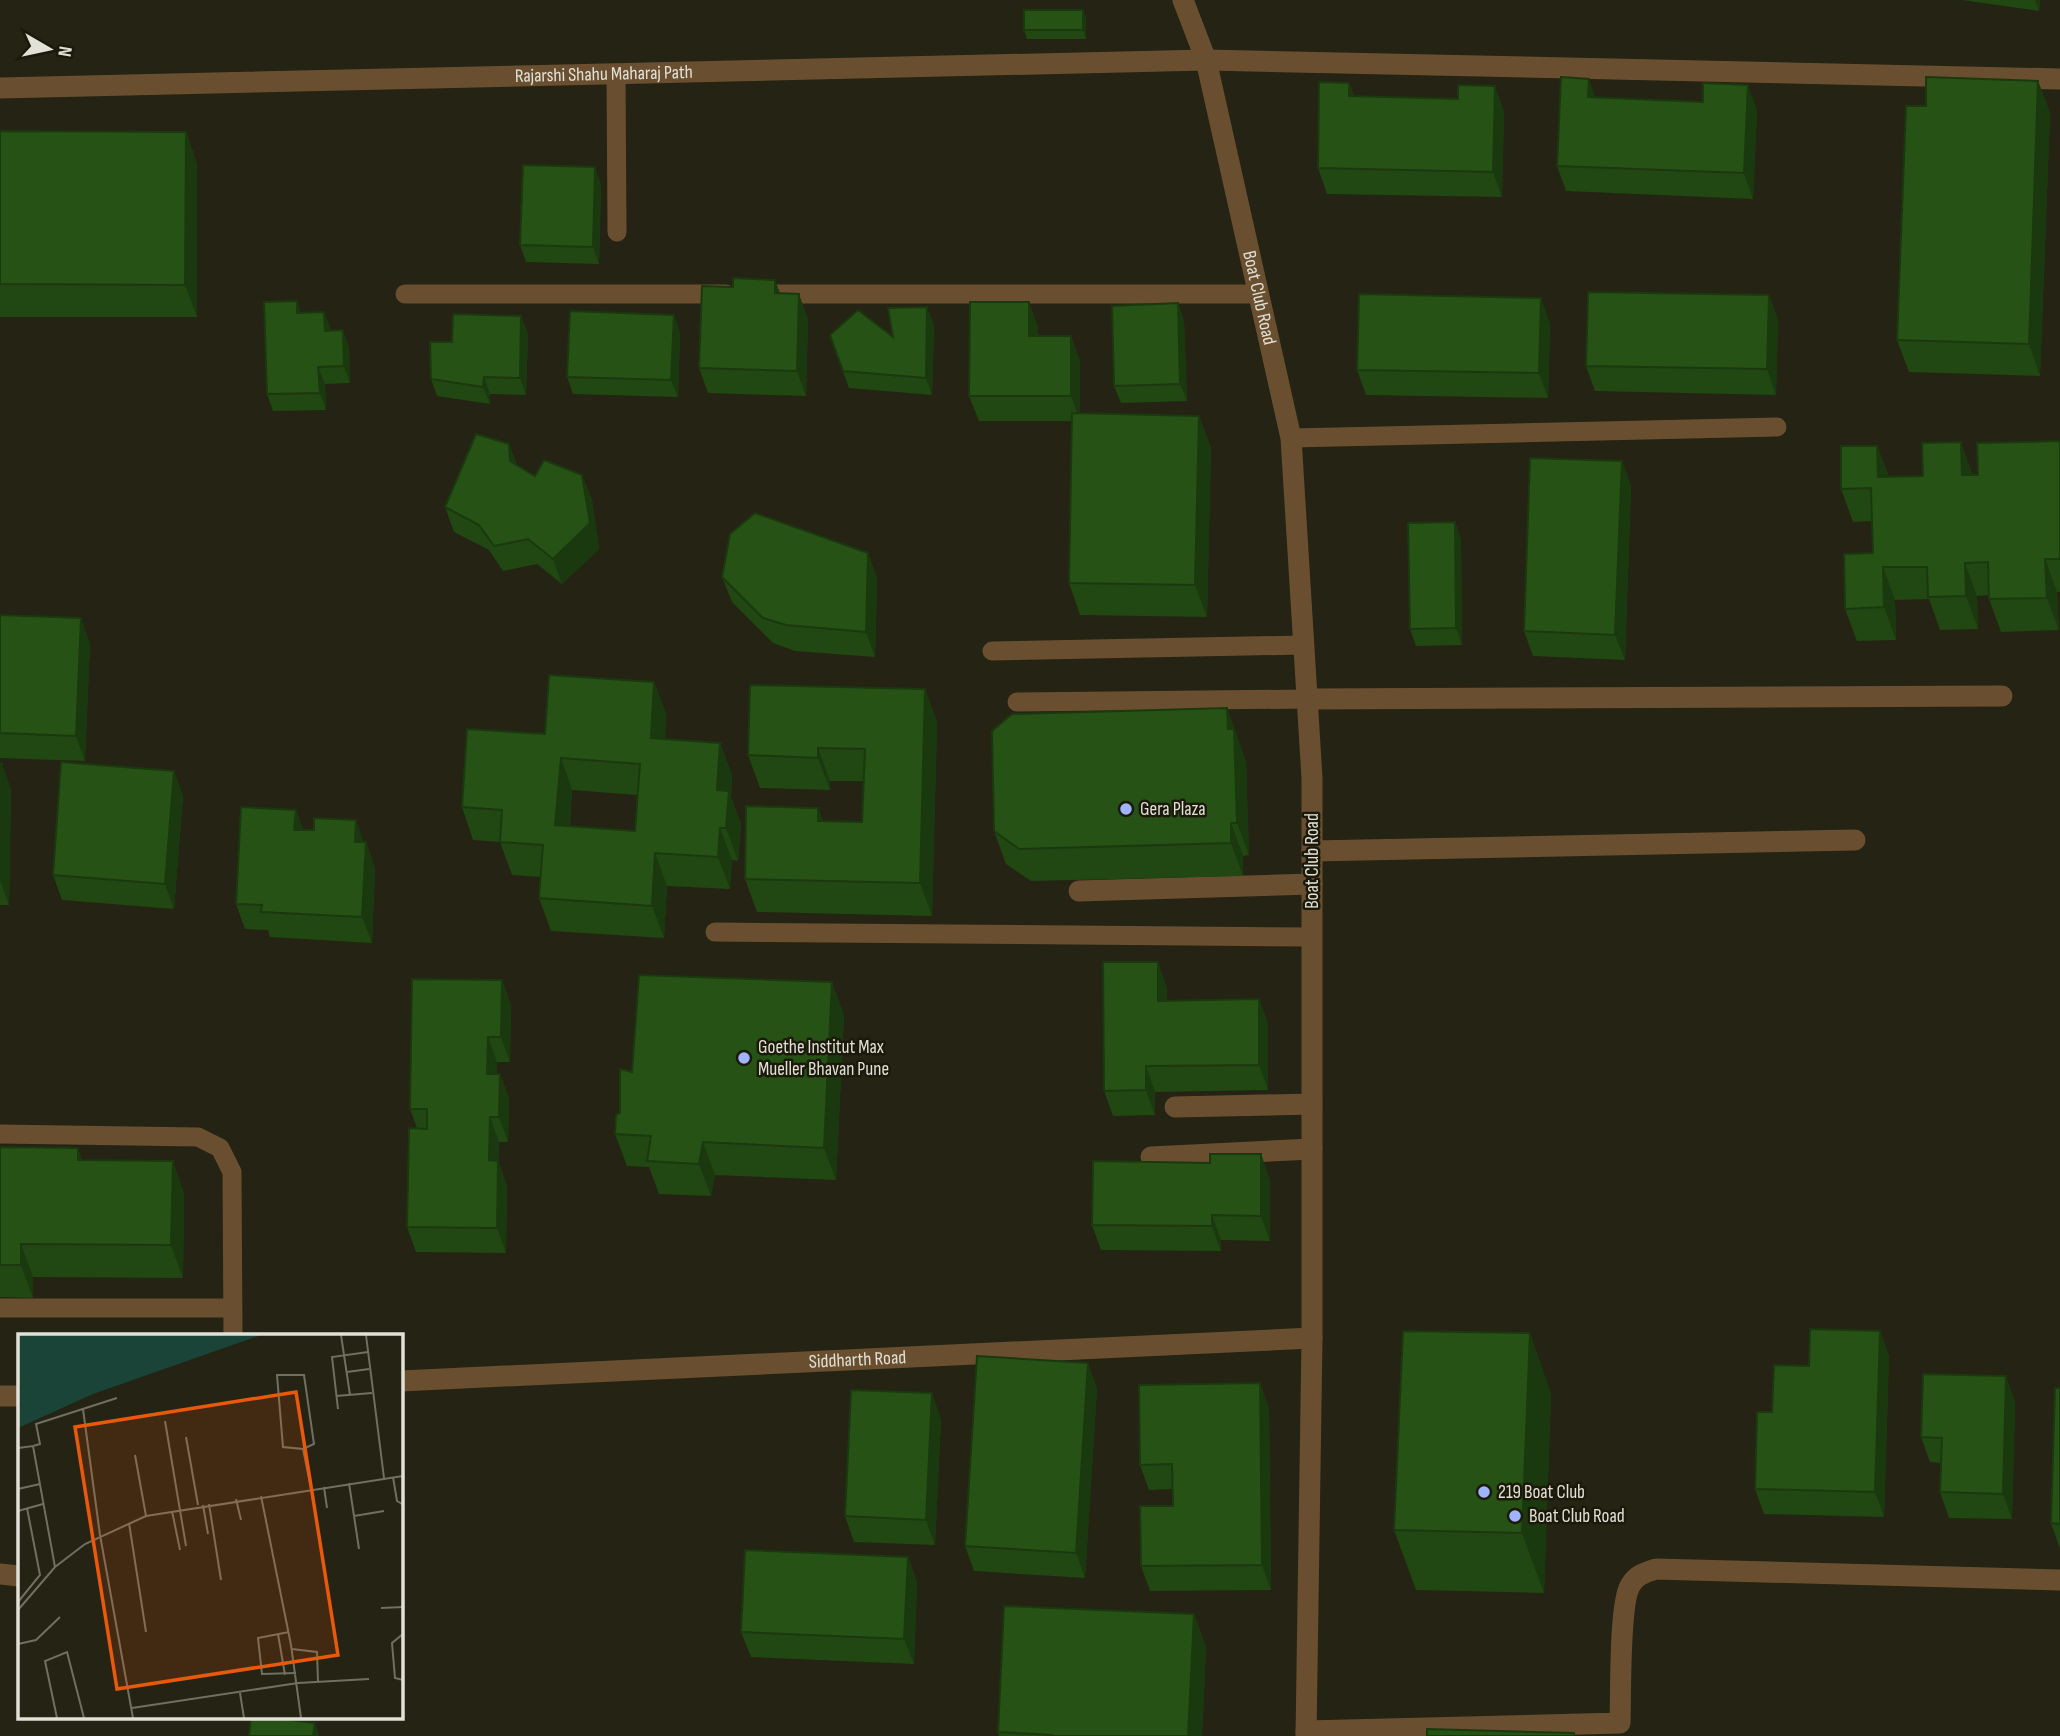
<svg xmlns="http://www.w3.org/2000/svg" width="2060" height="1736" font-family="'Sofia Sans Condensed',sans-serif">
<style>
.lines{fill:none;stroke-linecap:round;stroke-linejoin:round}
.lane{stroke:#694f30;stroke-width:19}
.street{stroke:#694f30;stroke-width:21}
.wall{fill:#214712;fill-rule:evenodd}
.shaded-wall{fill:#1b390f}
.building{fill:#265215;stroke:#1b390f;stroke-width:2;fill-rule:evenodd}
.poi-dot{fill:#a0b3fd;stroke:#1b1a0a;stroke-width:2.5}
.labels{text-anchor:middle;dominant-baseline:central;stroke-width:5;stroke-linejoin:round;paint-order:stroke}
.street-label{font-size:19px;fill:#e2e1d7;stroke:#1b1a0a}
.poi-label{font-size:19px;fill:#e2e1d7;stroke:#1b1a0a;text-anchor:start}
.inset-road{fill:none;stroke:#716f61;stroke-width:2}
.view{fill:#e8590c;fill-opacity:0.15;stroke:#e8590c;stroke-width:3.5}
.inset-edge{fill:none;stroke:#e2e1d7;stroke-width:3.5}
</style>
<rect width="100%" height="100%" fill="#252313"/>
<g class="lines">
<path class="lane" d="M616,73L617,232
M405,294H726
M766,294H1259
M1291,438L1777,427
M992,651L1303,645
M1017,702L1307,699
M715,932L1311,937
M0,1134L198,1137L220,1148L232,1172L233,1335
M0,1308H233"/>
<g class="street">
<path id="s1" d="M1183,0L1206,60L1291,438L1312,778V1338L1306,1736"/>
<path id="s2" d="M0,88L1206,60L2060,79"/>
<path d="M1307,699L2002,696"/>
<path d="M1312,851L1855,840"/>
<path d="M1079,891L1312,884"/>
<path d="M1175,1107L1312,1104"/>
<path d="M1151,1157L1312,1149"/>
<path id="s3" d="M401,1381L1312,1338"/>
<path d="M0,1396H19"/>
<path d="M0,1574L19,1576"/>
<path d="M1306,1731L1620,1723C1621,1697 1619,1605 1630,1586C1636,1575 1644,1573 1656,1569L2060,1580"/>
</g>
</g>
<path class="wall" d="M1962,0H2040L2039,11Z
M1086,18V39H1027L1024,30Z
M2038,81L2050,113L2040,376L1909,372L1897,340L1926,106Z
M1349,83L1354,96L1458,99L1504,111L1502,197L1327,194L1318,168Z
M1596,97L1757,110L1753,199L1566,191L1557,166Z
M0,131L186,132L197,164V317H0Z
M601,184L599,264L526,262L520,245Z
M775,280L780,293L808,319L806,396L708,393L699,368L733,287Z
M1769,295L1778,320L1776,395L1595,391L1586,366Z
M1178,303L1184,321L1187,401L1121,403L1114,386Z
M324,312L331,331L349,347L350,383L325,384L326,410L273,411L267,394L301,313Z
M1550,323L1548,398L1366,395L1357,370Z
M934,324L932,395L849,388L830,335L893,337Z
M1038,327V336H1071L1080,361V413L1199,416L1211,448L1207,617L1080,615L1069,583L1072,421H979L969,396Z
M680,332L678,397L573,394L567,377Z
M528,333L526,395L490,394V404L437,396L431,379L452,342Z
M2060,441V592H2057L2059,630L2001,632L1989,599V595L1977,596L1978,629L1940,630L1929,599L1895,600L1896,640L1857,641L1845,609L1873,553L1872,521L1853,522L1841,489L1877,446L1889,477L1978,475Z
M509,444L517,465L535,476L582,475L592,500L599,549L562,584L537,564L503,571L489,550L454,532L445,507Z
M1622,461L1631,486L1625,660L1533,656L1524,631Z
M1455,522L1461,540L1462,645L1416,646L1410,629Z
M868,553L877,578L875,657L795,651L773,643L732,602L722,577Z
M0,615L90,643L85,761L0,758Z
M654,682L666,714L665,739L720,743L732,775L731,797L741,824L738,861L732,860L730,889L667,886L664,938L551,931L539,898L540,877L512,875L500,842L473,840L462,807L545,734ZM572,790L637,795L635,831L570,826Z
M925,689L937,722L932,916L757,912L745,879L818,808L823,821L862,822L864,781H830V790L760,788L748,755Z
M1227,708L1246,762L1249,855L1243,856V876L1031,881L1006,864L994,831Z
M0,764L11,789L9,905H0Z
M174,771L183,796L174,909L62,900L53,875Z
M296,810L303,830L366,842L375,868L372,943L270,937L268,930L245,929L236,904Z
M502,980L511,1005L510,1062H497V1074H500L509,1099L508,1142H499V1163L507,1186L506,1253L416,1252L407,1227L417,1128L410,1109Z
M1167,987V1001L1259,999L1268,1024V1090L1155,1092V1115L1113,1116L1104,1091Z
M844,1015L836,1180L715,1175L711,1196L659,1194L649,1167L627,1166L615,1134L632,1072Z
M0,1147L82,1160L184,1193L183,1278L33,1277V1298L0,1297Z
M1270,1179V1241L1221,1240V1251L1101,1250L1092,1225Z
M1880,1331L1889,1356L1884,1517L1764,1514L1755,1489L1772,1412L1809,1366Z
M1260,1383L1269,1409L1271,1590L1150,1591L1141,1566L1173,1506L1172,1489L1149,1490L1140,1465Z
M1097,1388L1085,1578L974,1571L965,1546Z
M2060,1388V1549L2051,1523Z
M1551,1393L1544,1593L1416,1590L1394,1530Z
M2015,1401L2012,1519L1949,1518L1940,1492L1941,1463L1930,1462L1921,1437Z
M941,1419L935,1545L854,1542L845,1516Z
M908,1557L917,1582L914,1664L751,1657L741,1632Z
M1194,1614L1206,1647L1202,1736H999L998,1732Z"/>
<path class="shaded-wall" d="M2035,0H2040L2039,11Z
M1083,10L1086,18V39L1083,30Z
M1589,79L1598,104L1588,97Z
M2038,81L2050,113L2040,376L2029,344Z
M1349,83L1358,109L1349,96Z
M1748,85L1757,110L1753,199L1744,173Z
M1495,86L1504,111L1502,197L1493,172Z
M186,132L197,164V317L185,285Z
M595,167L601,184L599,264L593,247Z
M775,280L784,305L775,293Z
M799,294L808,319L806,396L797,371Z
M1769,295L1778,320L1776,395L1767,369Z
M1541,298L1550,323L1548,398L1539,373Z
M297,301L303,318L297,313Z
M1029,302L1038,327V361L1029,336Z
M1178,303L1184,321L1187,401L1180,384Z
M927,307L934,324L932,395L926,378Z
M324,312L331,329V348L325,331Z
M674,315L680,332L678,397L671,380Z
M521,316L528,333L526,395L520,378Z
M343,330L349,347L350,383L344,366Z
M1071,336L1080,361V421L1071,396Z
M318,367L325,384L326,410L320,393Z
M484,377L490,394V404L483,387Z
M1199,416L1211,448L1207,617L1195,585Z
M1961,442L1973,475H1962Z
M509,444L518,469L510,461Z
M1877,446L1889,478L1878,477Z
M1622,461L1631,486L1625,660L1615,635Z
M582,475L592,500L599,549L562,584L553,559Z
M1455,522L1461,540L1462,645L1456,628Z
M868,553L877,578L875,657L866,632Z
M2045,559L2057,592L2059,630L2047,598Z
M1965,563L1977,596L1978,629L1966,596Z
M1883,567L1895,600L1896,640L1884,607Z
M81,618L90,643L85,761L76,736Z
M654,682L666,714L663,771L651,738Z
M925,689L937,722L932,916L920,883Z
M1227,708L1246,762L1249,855L1237,823L1228,729Z
M720,743L732,775L731,797L741,824L738,861L726,828L717,790Z
M818,748L830,781V790L818,758Z
M561,758L572,790L567,858L555,825Z
M2,764L11,789L9,905L0,880Z
M174,771L183,796L174,909L165,884Z
M818,808L830,841L818,821Z
M296,810L305,835L294,830Z
M356,820L365,846L355,842Z
M1231,823L1243,856V876L1231,843Z
M720,828L732,860L730,889L718,857Z
M366,842L375,868L372,943L362,917Z
M655,853L667,886L664,938L652,906Z
M1158,962L1167,987V1026L1158,1001Z
M502,980L511,1005L510,1062L501,1037Z
M832,982L844,1015L836,1180L824,1148Z
M1259,999L1268,1024V1090L1259,1065Z
M488,1037L497,1062L496,1099L487,1074Z
M1146,1066L1155,1092V1115L1146,1090Z
M500,1074L509,1099L508,1142L499,1117Z
M490,1117L499,1142V1163L507,1186L506,1253L497,1228L489,1160Z
M703,1142L715,1175L711,1196L699,1164Z
M78,1148L90,1181L78,1160Z
M1261,1154L1270,1179V1241L1261,1216Z
M173,1161L184,1193L183,1278L171,1245Z
M1212,1215L1221,1240V1251L1212,1226Z
M21,1244L33,1277V1298L21,1265Z
M1880,1331L1889,1356L1884,1517L1875,1492Z
M1530,1333L1551,1393L1544,1593L1522,1533Z
M1088,1363L1097,1388L1085,1578L1076,1553Z
M2006,1376L2015,1401L2012,1519L2003,1494Z
M1260,1383L1269,1409L1271,1590L1262,1565Z
M932,1393L941,1419L935,1545L926,1520Z
M908,1557L917,1582L914,1664L904,1639Z
M1194,1614L1206,1647L1202,1736H1188Z
M315,1723L319,1736H313Z"/>
<path class="building" d="M1024,10H1083V30H1024Z
M1561,77L1589,79L1588,97L1703,102V83L1748,85L1744,173L1557,166Z
M1926,77L2038,81L2029,344L1897,340L1906,106H1926Z
M1319,82L1349,83V96L1458,99V85L1495,86L1493,172L1318,168Z
M0,131L186,132L185,285L0,284Z
M523,165L595,167L593,247L520,245Z
M733,278L775,280V293L799,294L797,371L699,368L702,286L733,287Z
M1588,292L1769,295L1767,369L1586,366Z
M1359,294L1541,298L1539,373L1357,370Z
M297,301V313L324,312L325,331L343,330L344,366L318,367L320,393L267,394L264,302Z
M970,302H1029V336H1071V396H969Z
M1178,303L1180,384L1114,386L1112,306Z
M927,307L926,378L843,371L830,335L858,310L893,337L888,308Z
M570,311L674,315L671,380L567,377Z
M453,314L521,316L520,378L484,377L483,387L431,379L430,342H452Z
M1072,413L1199,416L1195,585L1069,583Z
M476,434L509,444L510,461L535,476L544,460L582,475L590,523L553,559L528,539L494,546L479,525L445,507Z
M2060,441V559H2045L2047,598L1989,599L1988,562L1965,563L1966,596L1928,597L1927,567H1883L1884,607L1845,609L1844,554L1873,553L1871,488L1841,489V446H1877L1878,477L1923,476L1922,443L1961,442L1962,475H1978L1977,443Z
M1530,458L1622,461L1615,635L1524,631Z
M755,513L868,553L866,632L786,625L763,618L722,577L730,534Z
M1455,522L1456,628L1410,629L1408,523Z
M0,615L81,618L76,736L0,733Z
M549,675L654,682L651,738L720,743L717,790L729,791L726,828H720L718,857L655,853L652,906L539,898L543,845L500,842L502,810L462,807L467,729L545,734ZM561,758L640,764L635,831L555,825Z
M750,685L925,689L920,883L745,879L746,806L818,808V821L862,822L865,749L818,748V758L748,755Z
M1227,708L1228,729H1234L1237,823H1231V843L1019,849L994,831L992,731L1012,714Z
M61,762L174,771L165,884L53,875Z
M0,764H2L0,876Z
M241,807L296,810L294,830H314V818L356,820L355,842H366L362,917L261,912L262,905L236,904Z
M1103,962H1158V1001L1259,999V1065L1146,1066V1090L1104,1091Z
M639,975L832,982L824,1148L703,1142L699,1164L647,1161L651,1136L615,1134L616,1115L620,1113V1069L632,1072Z
M412,979L502,980L501,1037H488L487,1074H500L499,1117H490L489,1160L498,1161L497,1228L407,1227L409,1128L427,1129V1109H410Z
M0,1147L78,1148V1160L173,1161L171,1245L21,1244V1265H0Z
M1210,1154H1261V1216L1212,1215V1226L1092,1225L1093,1161L1210,1163Z
M1810,1329L1880,1331L1875,1492L1755,1489L1757,1412H1772L1774,1365L1809,1366Z
M1403,1331L1530,1333L1522,1533L1394,1530Z
M977,1356L1088,1363L1076,1553L965,1546Z
M1923,1374L2006,1376L2003,1494L1940,1492L1942,1438L1921,1437Z
M1260,1383L1262,1565L1141,1566L1140,1506H1173L1172,1464L1140,1465L1139,1385Z
M2055,1388H2060V1524L2051,1523Z
M851,1390L932,1393L926,1520L845,1516Z
M745,1550L908,1557L904,1639L741,1632Z
M1004,1606L1194,1614L1188,1736H1052V1735L998,1732Z
M251,1717H266L315,1723L313,1736H249Z
M1427,1729L1574,1733V1736H1427Z"/>
<g class="poi-dot">
<circle cx="1126" cy="809" r="7"/>
<circle cx="744" cy="1058" r="7"/>
<circle cx="1484" cy="1492" r="7"/>
<circle cx="1515" cy="1516" r="7"/>
</g>
<g class="labels">
<g class="street-label">
<text stroke="none"><textPath href="#s2" startOffset="604">Rajarshi Shahu Maharaj Path</textPath></text>
<text stroke="none"><textPath href="#s1" startOffset="308">Boat Club Road</textPath></text>
<text transform="translate(1312 861) rotate(-90)">Boat Club Road</text>
<text stroke="none"><textPath href="#s3" startOffset="457">Siddharth Road</textPath></text>
</g>
<g class="poi-label">
<text x="1140" y="809">Gera Plaza</text>
<text x="758" y="1047">Goethe Institut Max<tspan x="758" dy="22">Mueller Bhavan Pune</tspan></text>
<text x="1498" y="1492">219 Boat Club</text>
<text x="1529" y="1516">Boat Club Road</text>
</g>
</g>
<g transform="translate(18 1334)">
<rect width="385" height="385" fill="#252313"/>
<path d="M0,1H243L75,60L0,94Z" fill="#1a4438"/>
<path class="inset-road" d="M323,1L332,61M348,1L366,144M329,38L351,35M318,62L354,59M65,75L82,201L115,384M320,75L314,23L350,18M147,87L168,212M168,103L180,171M15,112L22,110L18,90L99,64M0,114L15,112L37,233M285,115L296,110L286,41H259L265,113L285,115L293,154M117,121L128,182M375,143L379,167L384,170M331,149L341,215M306,153L309,174M0,155L22,150M243,162L273,311L283,384M218,165L223,186M191,170L203,246M185,171L190,200M0,177L25,170M154,177L162,216M336,182L366,177M111,189L128,298M0,268L22,241L9,174M363,274L385,273M0,276L37,233L67,210L128,182L385,142M271,298L240,304L244,340L278,339M260,300L267,341M385,300L374,309L377,344L385,346M0,310L18,306L42,283M274,315L299,318L300,348M222,359L226,384M114,374L280,349L351,345M39,384L27,327L49,318L66,384"/>
<path class="view" d="M278,58L320,321L99,355L57,93Z"/>
<rect width="385" height="385" class="inset-edge"/>
</g>
<g transform="translate(49 49) rotate(99)" stroke="#1b1a0a" stroke-width="5" paint-order="stroke">
<path d="M0-5L12 26L0 18L-12 26Z" fill="#e2e1d7"/>
<text y="-10" font-size="19" font-weight="bold" text-anchor="middle" fill="#e2e1d7">N</text>
</g>
</svg>
